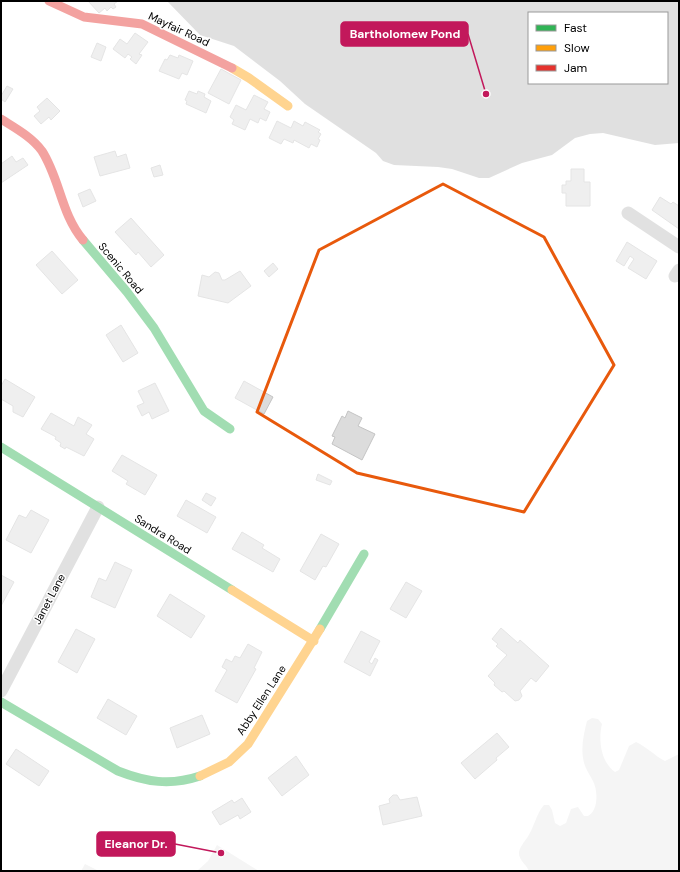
<svg xmlns="http://www.w3.org/2000/svg" width="680" height="872" font-family="'DM Sans',sans-serif">
<style>
.green{fill:#e9e9e9}
.water{fill:#bbb;fill-rule:evenodd}
.building{fill:#dcdcdc;stroke:#c4c4c4}
.lines{fill:none;stroke-linecap:round;stroke-linejoin:round}
.street{stroke:#bdbdbd;stroke-width:13}
.fast{stroke:#30b455;stroke-width:9}
.slow{stroke:#ff9f0a;stroke-width:9}
.jam{stroke:#e5322d;stroke-width:9}
.marked{fill:none;stroke:#e8590c;stroke-width:3;stroke-linejoin:round}
.labels{text-anchor:middle;dominant-baseline:central;stroke-width:3;stroke-linejoin:round;paint-order:stroke}
.street-label{font-size:11px;fill:#000;stroke:#fff}
.leader{fill:none;stroke:#c2185b;stroke-width:1.5}
.callout-dot{fill:#c2185b;stroke:#fff;stroke-width:1.5}
.callout{fill:#c2185b;stroke:#c2185b;stroke-width:1.5}
.callout-label{font-size:12px;text-anchor:middle;font-weight:bold;fill:#fff}
</style>
<rect width="100%" height="100%" fill="#fff"/>
<path class="green" d="M592,718L598,719L602,724C598,740 601,762 615,772L619,770L629,746L636,742C647,747 655,756 665,761L679,754V871H529C527,865 518,860 519,852C520,847 524,842 527,838C534,828 536,814 544,805H549L552,810L555,823L560,826L566,823L571,809L578,807L584,816H588C593,813 595,808 596,803C599,779 586,777 583,758C581,746 584,733 587,721Z
M217,845L259,871H197L208,861Z
M85,864L99,871H81Z"/>
<path class="water" d="M167,1H679V143L655,145L603,133L590,134L575,138L552,155L522,163L489,178H479L452,169L438,167L394,165L383,161L376,153L305,104L280,81L234,46L200,35ZM529,13H667V83H529Z"/>
<path class="building" d="M88,1H118L114,4L116,7L113,9L111,7L107,11L105,8L99,13Z
M135,33L148,42L139,54L142,55L136,64L130,59L132,57L128,54L125,58L113,49L120,39L127,44Z
M97,43L106,47L101,61L91,57Z
M170,55L178,58L179,55L193,61L187,75L182,73L179,79L159,71L165,59L167,60Z
M221,69L241,80L229,104L208,93Z
M7,86L13,89L5,102L1,99V96Z
M189,91L197,94L198,91L205,94L204,97L211,101L206,113L186,104L187,101L185,100Z
M254,95L268,102L264,109L270,112L266,121L260,118L258,123L250,119L245,130L232,124L234,120L230,117L236,105L246,110Z
M47,98L60,111L51,120L49,117L41,124L34,116L40,111L37,107Z
M277,121L291,128L294,121L303,126L305,122L320,130L318,132L321,134L318,139L320,140L317,147L311,144L309,148L294,140L293,143L284,139L281,144L269,138Z
M115,151L117,157L126,154L130,168L100,176L94,157Z
M12,156L16,162L23,158L28,165L1,183V164Z
M160,165L163,175L154,177L151,168Z
M571,169H584V182H590V206H566V193H562V185H566V181H571Z
M90,189L96,201L83,207L78,194Z
M660,197L671,204L673,202L679,206V229L652,210Z
M131,218L164,255L151,267L138,252L136,255L115,232Z
M627,242L657,261L646,279L628,268L634,259L630,256L624,266L616,261Z
M52,251L78,280L62,294L36,265Z
M273,263L278,269L269,277L264,271Z
M240,271L251,286L228,303L198,296L202,275L209,277L215,272L219,273L222,280H225Z
M121,325L138,353L123,362L106,335Z
M5,379L35,397L23,417L13,412V406L1,399V386Z
M244,381L273,397L264,414L235,398Z
M155,383L169,411L152,419L149,412L142,416L137,406L144,403L138,391Z
M348,411L362,418L358,426L375,434L362,460L332,444L335,437L332,436L342,416L345,418Z
M51,413L74,426L78,417L92,425L86,434L94,439L84,456L66,447L65,449L60,446L61,443L55,439L56,437L41,429Z
M122,455L157,475L145,495L126,484L128,481L112,471Z
M318,474L332,481L330,485L316,480Z
M206,493L216,498L211,506L202,500Z
M186,500L216,517L207,533L177,516Z
M31,510L49,520L31,553L6,540L19,515L26,518Z
M242,532L264,545L262,548L280,559L273,572L232,549Z
M321,534L339,544L326,567L323,566L315,580L300,571Z
M115,562L132,570L115,608L91,597L99,578L106,581Z
M1,575L14,582L1,606Z
M406,582L422,591L406,618L390,609Z
M170,594L205,616L191,638L157,616Z
M501,628L518,643L520,640L549,666L536,682L531,678L520,691L522,696L519,700L515,701L504,691L502,692L494,685L495,683L488,676L507,655L496,646L498,644L492,639Z
M76,629L95,639L77,673L58,662Z
M361,631L380,641L369,662L372,664L375,658L378,660L370,676L344,662Z
M248,644L262,652L254,668L256,669L237,703L215,691L227,670L222,667L226,659L232,662L235,656L240,658Z
M108,699L137,716L126,735L97,718Z
M202,715L210,734L177,748L170,728Z
M497,733L509,747L496,758L497,760L475,779L461,763Z
M16,749L49,771L39,786L6,764Z
M296,756L309,775L282,796L268,778Z
M393,795H397L400,800L417,797L422,816L383,825L379,806L390,803L389,799Z
M242,798L251,812L240,819L238,815L220,825L212,812L232,800L234,803Z"/>
<g class="lines">
<path class="street" d="M628,213L679,247
M675,276L679,270
M1,691L98,507"/>
<path class="fast" d="M83,240L127,292L154,328L204,411L230,429
M1,447L232,590
M320,629L364,554
M1,702L118,771C146,782 170,786 200,776"/>
<path class="slow" d="M232,68L249,78L288,106
M232,590L314,641
M200,776L229,762L248,744L320,629"/>
<path class="jam" d="M49,1L84,17L142,24L232,68
M1,119C15,128 32,137 42,151C60,179 61,214 83,240"/>
</g>
<path d="M0 0H680V872H0ZM443,184L544,237L614,365L524,512L357,473L257,412L319,250Z" fill="#fff" fill-opacity=".55" fill-rule="evenodd"/>
<path class="marked" d="M443,184L544,237L614,365L524,512L357,473L257,412L319,250Z"/>
<g class="labels">
<g class="street-label">
<text transform="translate(179 29) rotate(25)">Mayfair Road</text>
<text transform="translate(121 268) rotate(50)">Scenic Road</text>
<text transform="translate(163 534) rotate(32)">Sandra Road</text>
<text transform="translate(49 599) rotate(-62)">Janet Lane</text>
<text transform="translate(261 700) rotate(-57)">Abby Ellen Lane</text>
</g>
</g>
<path class="leader" d="M486 94L468 34M221 853L175 844"/>
<g class="callout-dot">
<circle cx="486" cy="94" r="4"/>
<circle cx="221" cy="853" r="4"/>
</g>
<g class="callout">
<rect x="341" y="22" width="127" height="24" rx="4"/>
<rect x="97" y="832" width="78" height="24" rx="4"/>
</g>
<g class="callout-label">
<text x="405" y="38">Bartholomew Pond</text>
<text x="136" y="848">Eleanor Dr.</text>
</g>
<rect width="680" height="872" fill="none" stroke="#000000" stroke-width="4"/>
<rect x="528" y="12" width="140" height="72" fill="#ffffff" stroke="#999999"/>
<rect x="536" y="25" width="20" height="6" fill="#30b455" stroke="#999999"/>
<text x="564" y="32" font-size="12" fill="#000000">Fast</text>
<rect x="536" y="45" width="20" height="6" fill="#ff9f0a" stroke="#999999"/>
<text x="564" y="52" font-size="12" fill="#000000">Slow</text>
<rect x="536" y="65" width="20" height="6" fill="#e5322d" stroke="#999999"/>
<text x="564" y="72" font-size="12" fill="#000000">Jam</text>
</svg>
